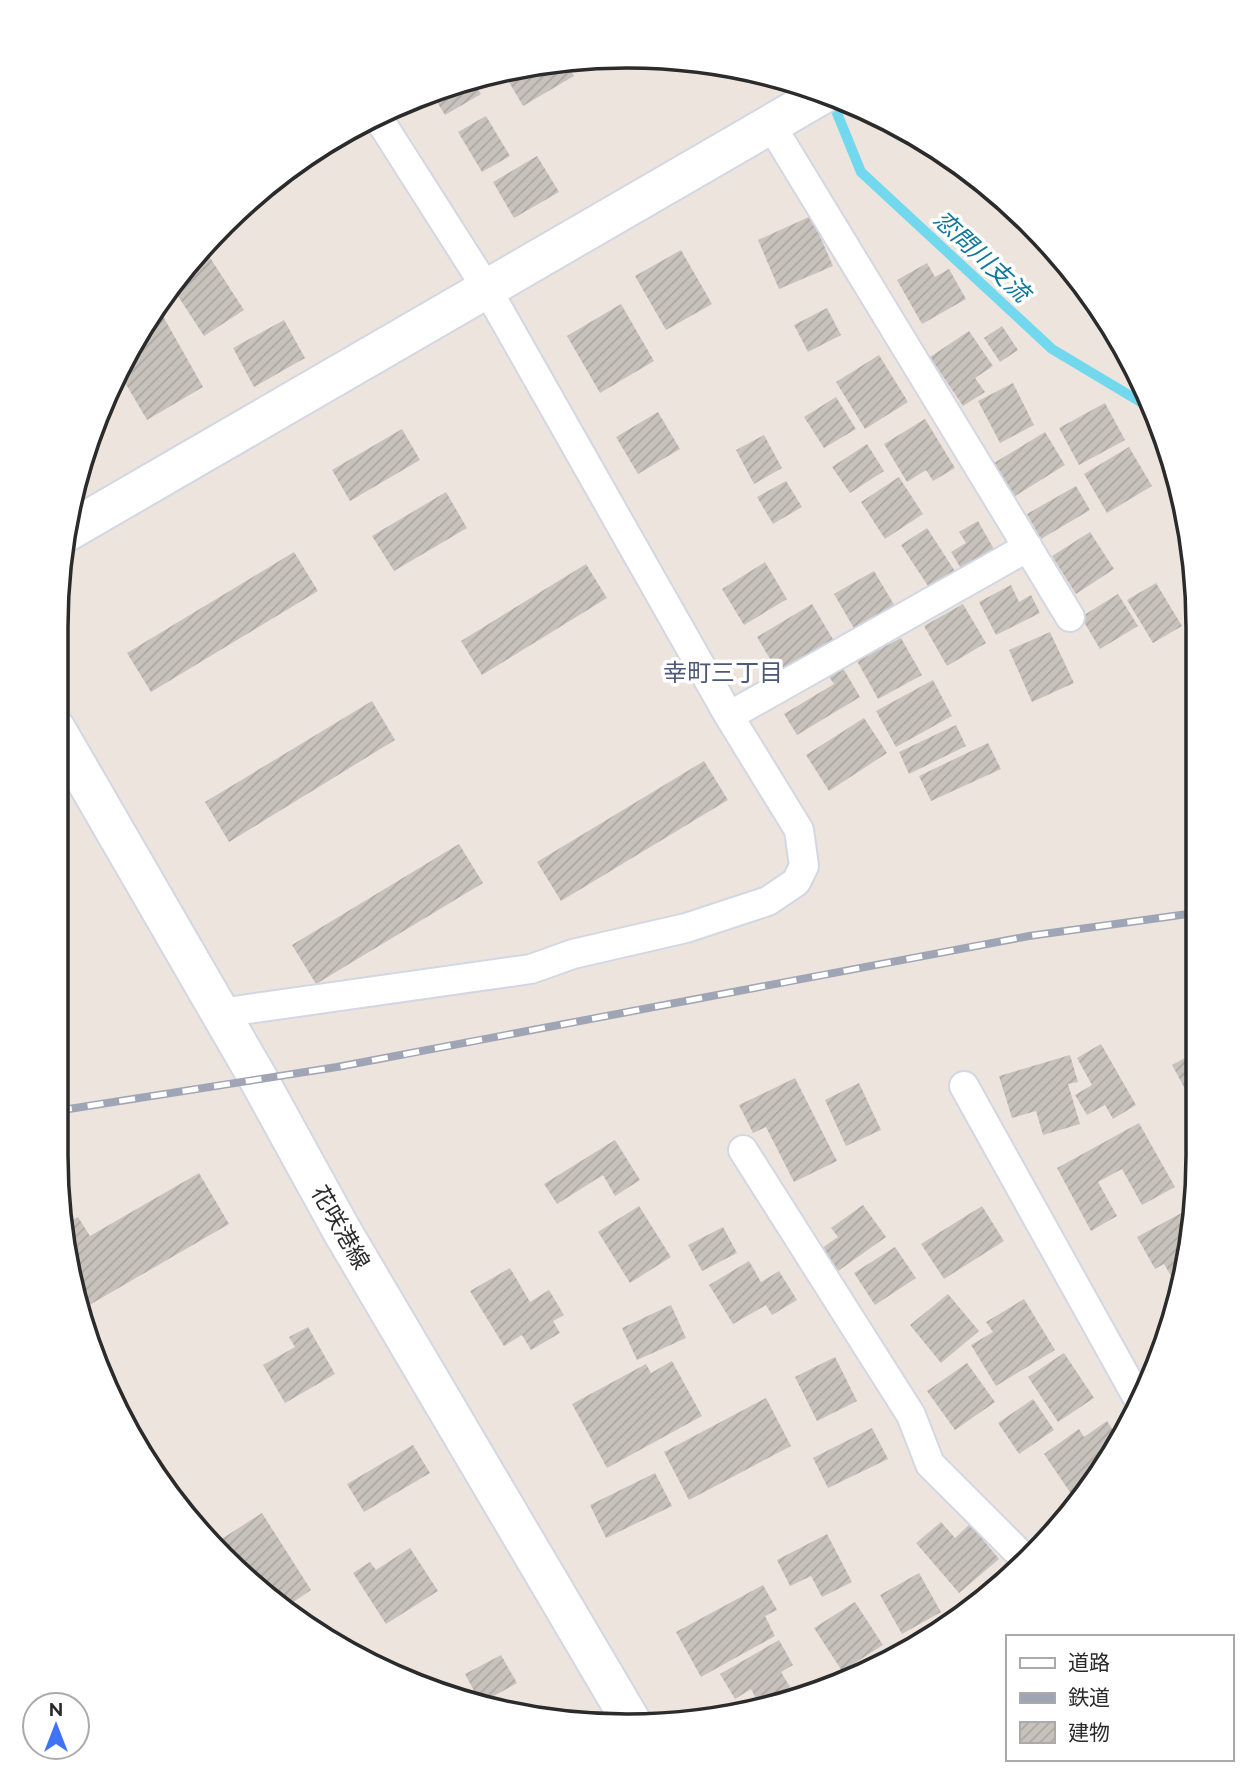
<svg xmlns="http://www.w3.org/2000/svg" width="1254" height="1782" font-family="Raleway,'Noto Sans JP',sans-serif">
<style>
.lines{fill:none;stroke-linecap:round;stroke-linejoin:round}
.stream{stroke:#72d8ed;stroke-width:10}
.building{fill:url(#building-hatch)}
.street-casing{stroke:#d2d7e3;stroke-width:32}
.secondary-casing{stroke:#d2d7e3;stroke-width:42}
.street{stroke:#fff;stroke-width:28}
.secondary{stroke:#fff;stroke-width:38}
.rail-casing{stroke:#a0a5b5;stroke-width:8}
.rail{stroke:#fff;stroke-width:5;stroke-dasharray:16;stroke-linecap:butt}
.labels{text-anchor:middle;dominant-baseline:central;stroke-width:7;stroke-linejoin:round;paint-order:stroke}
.street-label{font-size:23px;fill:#2b2b2b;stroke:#fff}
.water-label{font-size:24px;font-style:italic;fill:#0f789b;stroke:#fff}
.neighbourhood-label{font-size:24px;fill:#4c597b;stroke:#fff}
.rim{fill:none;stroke:#2b2b2b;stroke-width:3.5}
</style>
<defs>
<pattern id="building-hatch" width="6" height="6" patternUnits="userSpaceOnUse" patternTransform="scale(1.75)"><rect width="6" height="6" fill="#c8c2bd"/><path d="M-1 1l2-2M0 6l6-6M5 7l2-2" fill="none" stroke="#aca7a3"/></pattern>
</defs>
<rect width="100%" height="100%" fill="#ede5dd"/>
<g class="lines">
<path class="stream" d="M830,96L861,172L1052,349L1149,407"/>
</g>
<path class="building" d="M552,61H565L574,76L523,106L503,72Z
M472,80L481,94L445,115L431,92L443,86Z
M486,116L510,156L482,172L458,132Z
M347,130L351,136L320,154L318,150Z
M937,150L964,167L953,175Z
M537,156L559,192L514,218L493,182Z
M811,216L833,266L779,289L758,240Z
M681,250L712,304L666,330L635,276Z
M207,253L244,310L204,336L174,290L201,257Z
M927,263L935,277L949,269L966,299L922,324L897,280Z
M621,304L654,361L600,393L567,336Z
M827,308L841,335L808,352L794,325Z
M159,309L203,387L147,420L120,374L133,341Z
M284,320L305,358L254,387L233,348Z
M1002,326L1018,350L1000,362L984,338Z
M969,331L993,366L975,378L985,392L963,406L930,357Z
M879,355L908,402L865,429L836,382Z
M1013,383L1034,425L1000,443L978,401Z
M836,397L856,429L824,448L804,417Z
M1105,403L1125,440L1079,465L1059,428Z
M658,412L680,449L638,474L616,437Z
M925,419L955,468L933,481L926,470L907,482L884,444Z
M402,429L420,460L350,501L332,470Z
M1045,432L1065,465L1015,496L994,463Z
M764,435L782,468L754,484L736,450Z
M867,444L884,471L850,493L832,467Z
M1129,447L1152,486L1107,513L1084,474Z
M899,477L923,514L885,539L861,502Z
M786,481L802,507L773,524L757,497Z
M1076,486L1090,510L1041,539L1027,514Z
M446,492L467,528L394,571L372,536Z
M978,521L999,558L966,577L951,552L966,543L959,532Z
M927,528L960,579L934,595L901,545Z
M1090,532L1114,569L1076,594L1052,556Z
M294,552L318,591L151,692L127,653Z
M765,562L787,599L744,625L722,589Z
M586,564L607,598L482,675L461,641Z
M874,571L899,613L859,637L834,594Z
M1156,583L1182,626L1153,643L1127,600Z
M1011,585L1019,602L1031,595L1040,613L996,635L979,602Z
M1118,594L1138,626L1100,649L1081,617Z
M812,604L837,646L782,679L757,637Z
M963,604L986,643L947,666L924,626Z
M1050,632L1074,683L1032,702L1009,650Z
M901,638L922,675L878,699L857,661Z
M843,668L860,697L797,735L784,714L834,684L829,677Z
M933,680L952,716L896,747L876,711Z
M372,701L395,740L229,842L205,802Z
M864,718L887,753L829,791L806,755Z
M956,725L966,746L909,774L899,752Z
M988,743L1001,769L931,801L919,776Z
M704,761L728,800L561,901L537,862Z
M459,844L483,883L316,984L292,945Z
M1101,1044L1136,1105L1113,1119L1105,1105L1087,1115L1075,1095L1092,1085L1077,1058Z
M1196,1052V1109L1172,1065Z
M1070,1055L1078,1082L1068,1084L1080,1124L1043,1135L1036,1111L1012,1118L999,1076Z
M795,1078L837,1161L794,1182L766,1127L753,1133L739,1105Z
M859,1083L881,1130L846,1146L825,1100Z
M1139,1123L1175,1187L1142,1205L1122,1169L1098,1182L1117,1216L1091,1231L1057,1168Z
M615,1140L640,1180L615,1196L603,1175L557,1204L544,1184Z
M199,1173L229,1224L79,1311L76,1303L65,1224L78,1217L90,1236Z
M863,1205L886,1237L838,1271L822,1248L838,1237L831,1228Z
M639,1206L671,1257L630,1283L598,1232Z
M982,1206L1004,1241L944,1279L921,1244Z
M1187,1210L1192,1219L1183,1276L1174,1281L1164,1264L1155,1269L1137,1237Z
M723,1227L737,1253L702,1271L688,1245Z
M895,1247L916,1278L875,1305L854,1273Z
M749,1261L761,1282L779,1271L797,1300L772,1315L766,1305L733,1324L709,1285Z
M510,1268L530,1302L549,1290L564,1315L553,1321L560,1333L531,1350L522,1335L504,1346L470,1291Z
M948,1294L979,1331L941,1363L910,1325Z
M1024,1299L1055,1350L996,1386L971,1345L993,1332L986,1322Z
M671,1305L686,1338L637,1360L622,1328Z
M308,1327L335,1374L285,1403L263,1365L295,1347L289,1337Z
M1064,1353L1094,1398L1058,1422L1028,1377Z
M835,1357L857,1401L817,1421L795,1377Z
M672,1361L702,1416L607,1468L572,1404L646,1364L651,1373Z
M967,1363L995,1402L955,1430L927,1391Z
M766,1398L791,1446L689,1500L664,1452Z
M1033,1399L1054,1430L1019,1454L998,1423Z
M1107,1421L1119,1439L1078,1504L1044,1454L1079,1429L1084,1437Z
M872,1428L888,1459L828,1488L813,1458Z
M413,1445L430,1473L364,1512L347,1484Z
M655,1473L672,1506L606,1538L590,1505Z
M262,1513L311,1590L286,1607L251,1585L228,1559L231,1557L220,1540Z
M941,1522L955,1538L970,1524L999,1559L959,1593L916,1543Z
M827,1534L852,1582L822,1597L811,1576L790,1586L777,1560Z
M410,1548L438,1591L386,1624L353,1573L370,1562L376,1570Z
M919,1573L941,1612L902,1634L880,1595Z
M763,1585L777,1610L765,1616L775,1636L701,1677L676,1632Z
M855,1602L883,1645L842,1671L814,1628Z
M779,1640L793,1665L781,1672L790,1687L759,1704L751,1689L735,1699L720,1674Z
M501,1655L517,1683L483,1702H480L465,1674Z"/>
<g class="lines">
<g class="street-casing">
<path id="street" d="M771,125L1070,617
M729,716L1028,547
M220,1013L531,969L573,954L686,928L768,901L796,882L804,866L799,830L729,716L487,289L377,116
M964,1086L1141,1404
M743,1150L911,1415L930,1464L1026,1560"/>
</g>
<g class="secondary-casing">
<path id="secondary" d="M65,533L823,94
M56,729L259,1080L342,1231L631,1721"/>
</g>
<use href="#street" class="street"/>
<use href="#secondary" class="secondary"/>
<g class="rail-casing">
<path id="rail" d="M56,1111L337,1067L1029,936L1195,913"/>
</g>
<use href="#rail" class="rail"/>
</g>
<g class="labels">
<g class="street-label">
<text transform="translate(341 1227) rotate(60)">花咲港線</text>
</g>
<g class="water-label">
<text transform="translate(982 256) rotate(43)">恋問川支流</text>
</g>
<g class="neighbourhood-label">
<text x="723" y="672">幸町三丁目</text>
</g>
</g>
<path d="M0 0H1254V1782H0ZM627 68H627A559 559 0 0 1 1186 627V1155A559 559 0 0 1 627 1714H627A559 559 0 0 1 68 1155V627A559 559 0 0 1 627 68Z" fill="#fff" fill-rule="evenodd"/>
<path class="rim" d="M627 68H627A559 559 0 0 1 1186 627V1155A559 559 0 0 1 627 1714H627A559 559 0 0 1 68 1155V627A559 559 0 0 1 627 68Z"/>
<rect x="1006" y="1635" width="228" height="126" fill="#ffffff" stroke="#aaaaaa" stroke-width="2"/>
<rect x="1020" y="1658" width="35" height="10" fill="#ffffff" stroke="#aaaaaa" stroke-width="2"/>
<text x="1068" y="1670" font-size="21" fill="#2b2b2b">道路</text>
<rect x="1020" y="1693" width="35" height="10" fill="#a0a5b5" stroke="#aaaaaa" stroke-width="2"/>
<text x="1068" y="1705" font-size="21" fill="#2b2b2b">鉄道</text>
<rect x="1020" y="1722" width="35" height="21" fill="url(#building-hatch)" stroke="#aaaaaa" stroke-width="2"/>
<text x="1068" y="1740" font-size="21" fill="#2b2b2b">建物</text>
<g transform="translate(56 1726)"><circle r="33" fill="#ffffff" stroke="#aaaaaa" stroke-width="2"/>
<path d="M0-5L12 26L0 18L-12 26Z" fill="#3f73f8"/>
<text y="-10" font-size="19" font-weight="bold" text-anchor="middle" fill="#2b2b2b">N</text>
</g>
</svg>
